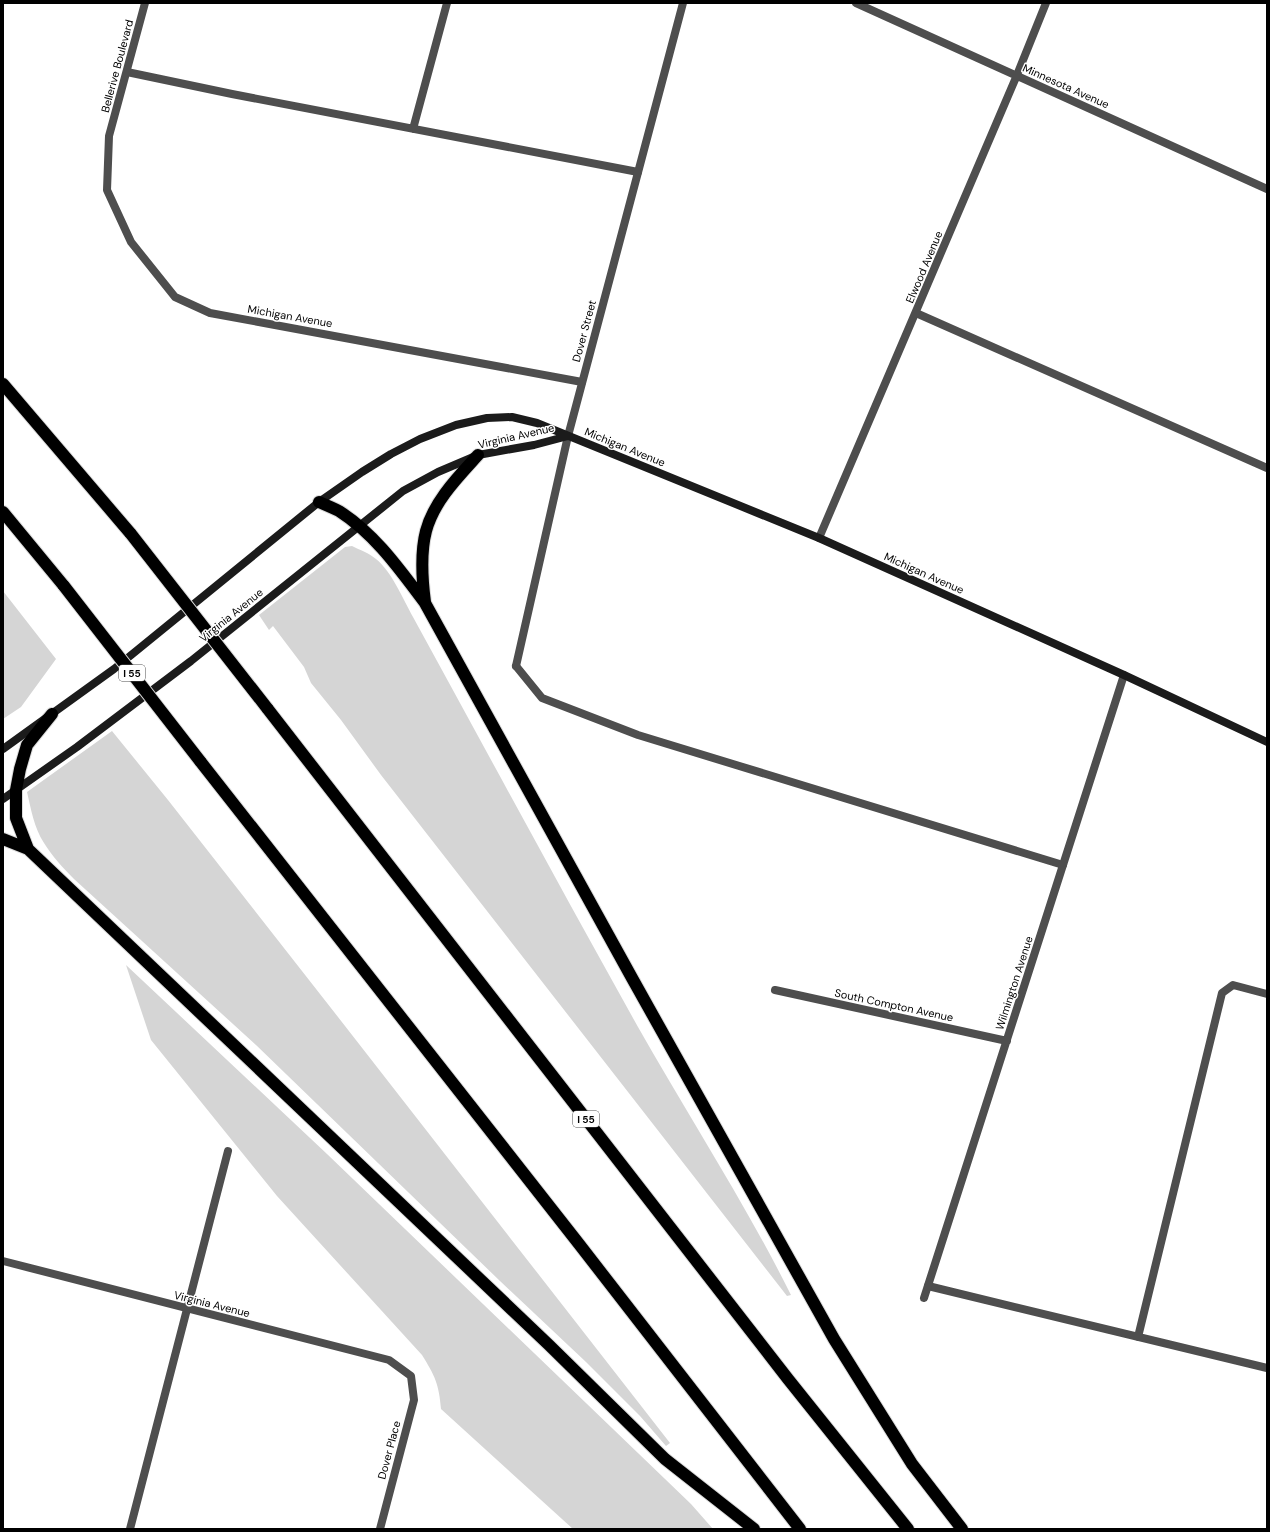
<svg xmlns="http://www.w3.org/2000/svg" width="1270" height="1532" font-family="'DM Sans',sans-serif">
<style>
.green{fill:#d5d5d5}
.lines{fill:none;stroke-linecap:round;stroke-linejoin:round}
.motorway-casing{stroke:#dbdbdb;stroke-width:14}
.service{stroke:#4e4e4e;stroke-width:8}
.minor{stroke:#4e4e4e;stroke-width:8}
.tertiary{stroke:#4e4e4e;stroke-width:8}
.secondary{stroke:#1b1b1b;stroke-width:8}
.motorway{stroke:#000;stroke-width:12}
.motorway-bridge-casing{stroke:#dbdbdb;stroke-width:14;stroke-linecap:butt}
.motorway-bridge{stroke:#000;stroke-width:12}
.labels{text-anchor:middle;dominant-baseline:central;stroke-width:3;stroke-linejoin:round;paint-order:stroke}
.shield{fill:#fff;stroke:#4c4c4c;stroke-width:1}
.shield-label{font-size:10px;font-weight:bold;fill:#000}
.street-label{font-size:11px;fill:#000;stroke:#fff}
</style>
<rect width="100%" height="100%" fill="#fff"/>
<path class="green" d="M352,546C360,550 369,553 376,559C392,572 403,599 413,617C488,754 562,891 638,1027C689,1117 745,1203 791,1295L787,1296L381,775L341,720L311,683L304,667L273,626L269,630L259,615L345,547Z
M3,591L56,659L21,707L3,719Z
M112,731L168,800L338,1017L670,1443L666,1446L640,1416L586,1362L500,1281L256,1045L74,879C63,868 52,856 44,843C34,828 31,809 27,792Z
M126,965L327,1154L691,1504L713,1529H573L441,1409C439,1384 435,1376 422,1355L277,1196L151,1040Z"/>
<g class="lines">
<g class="motorway-casing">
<path id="motorway" d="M3,384L131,534
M319,502C326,505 333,508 339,511C375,534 400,570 425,603L632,978L834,1339L912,1464L962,1529
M3,512L64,586
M425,602C422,579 420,554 426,531C434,501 458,477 478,455
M267,708L788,1379L908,1529
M200,761L579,1244L800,1529
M3,839L28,849L549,1345L665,1459L754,1529
M28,849L16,818V790L20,769L27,745L52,714"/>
</g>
<path class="service" d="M127,72L232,94L638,172
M413,129L447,3
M916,313L1267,468
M516,666L542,698L638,735L1063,865
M928,1286L1267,1368
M1138,1337L1222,993L1233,985L1267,994
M130,1529L228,1151"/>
<path class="minor" d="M145,3L109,136L107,190L131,242L175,297L210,313L582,382
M856,3L1267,189
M819,538L1017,75L1046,3
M516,666L568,436
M775,990L1007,1041
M3,1261L389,1360L411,1376L414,1400L380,1529
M924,1298L1124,675"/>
<path class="tertiary" d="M568,436L683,3"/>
<path class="secondary" d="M3,749L114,669L319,502L362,472L391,454L420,439L456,425L487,418L512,417L537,423L819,538L1124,675L1267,742
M3,799L77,747L191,661L403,491L438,472L478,455L534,445L568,436"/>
<use href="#motorway" class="motorway"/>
<g class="motorway-bridge-casing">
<path id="motorway-bridge" d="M131,534L267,708
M64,586L200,761"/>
</g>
<use href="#motorway-bridge" class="motorway-bridge"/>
</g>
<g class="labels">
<g class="shield">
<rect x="119" y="665" width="26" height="16" rx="3"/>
<rect x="573" y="1111" width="26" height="16" rx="3"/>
</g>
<g class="shield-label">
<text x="132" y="673">I 55</text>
<text x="586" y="1119">I 55</text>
</g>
<g class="street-label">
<text transform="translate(117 66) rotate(-75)">Bellerive Boulevard</text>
<text transform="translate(1066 86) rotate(24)">Minnesota Avenue</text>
<text transform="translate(924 267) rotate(-67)">Elwood Avenue</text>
<text transform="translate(290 316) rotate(10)">Michigan Avenue</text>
<text transform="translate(584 331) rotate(-75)">Dover Street</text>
<text transform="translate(516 436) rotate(-13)">Virginia Avenue</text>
<text transform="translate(625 447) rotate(22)">Michigan Avenue</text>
<text transform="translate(924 573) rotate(24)">Michigan Avenue</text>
<text transform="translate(231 615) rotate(-39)">Virginia Avenue</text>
<text transform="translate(1014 983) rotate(-72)">Wilmington Avenue</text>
<text transform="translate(894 1005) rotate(12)">South Compton Avenue</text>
<text transform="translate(212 1304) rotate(14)">Virginia Avenue</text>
<text transform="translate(389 1450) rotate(-75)">Dover Place</text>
</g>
</g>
<rect width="1270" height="1532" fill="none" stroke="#000000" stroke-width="8"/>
</svg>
